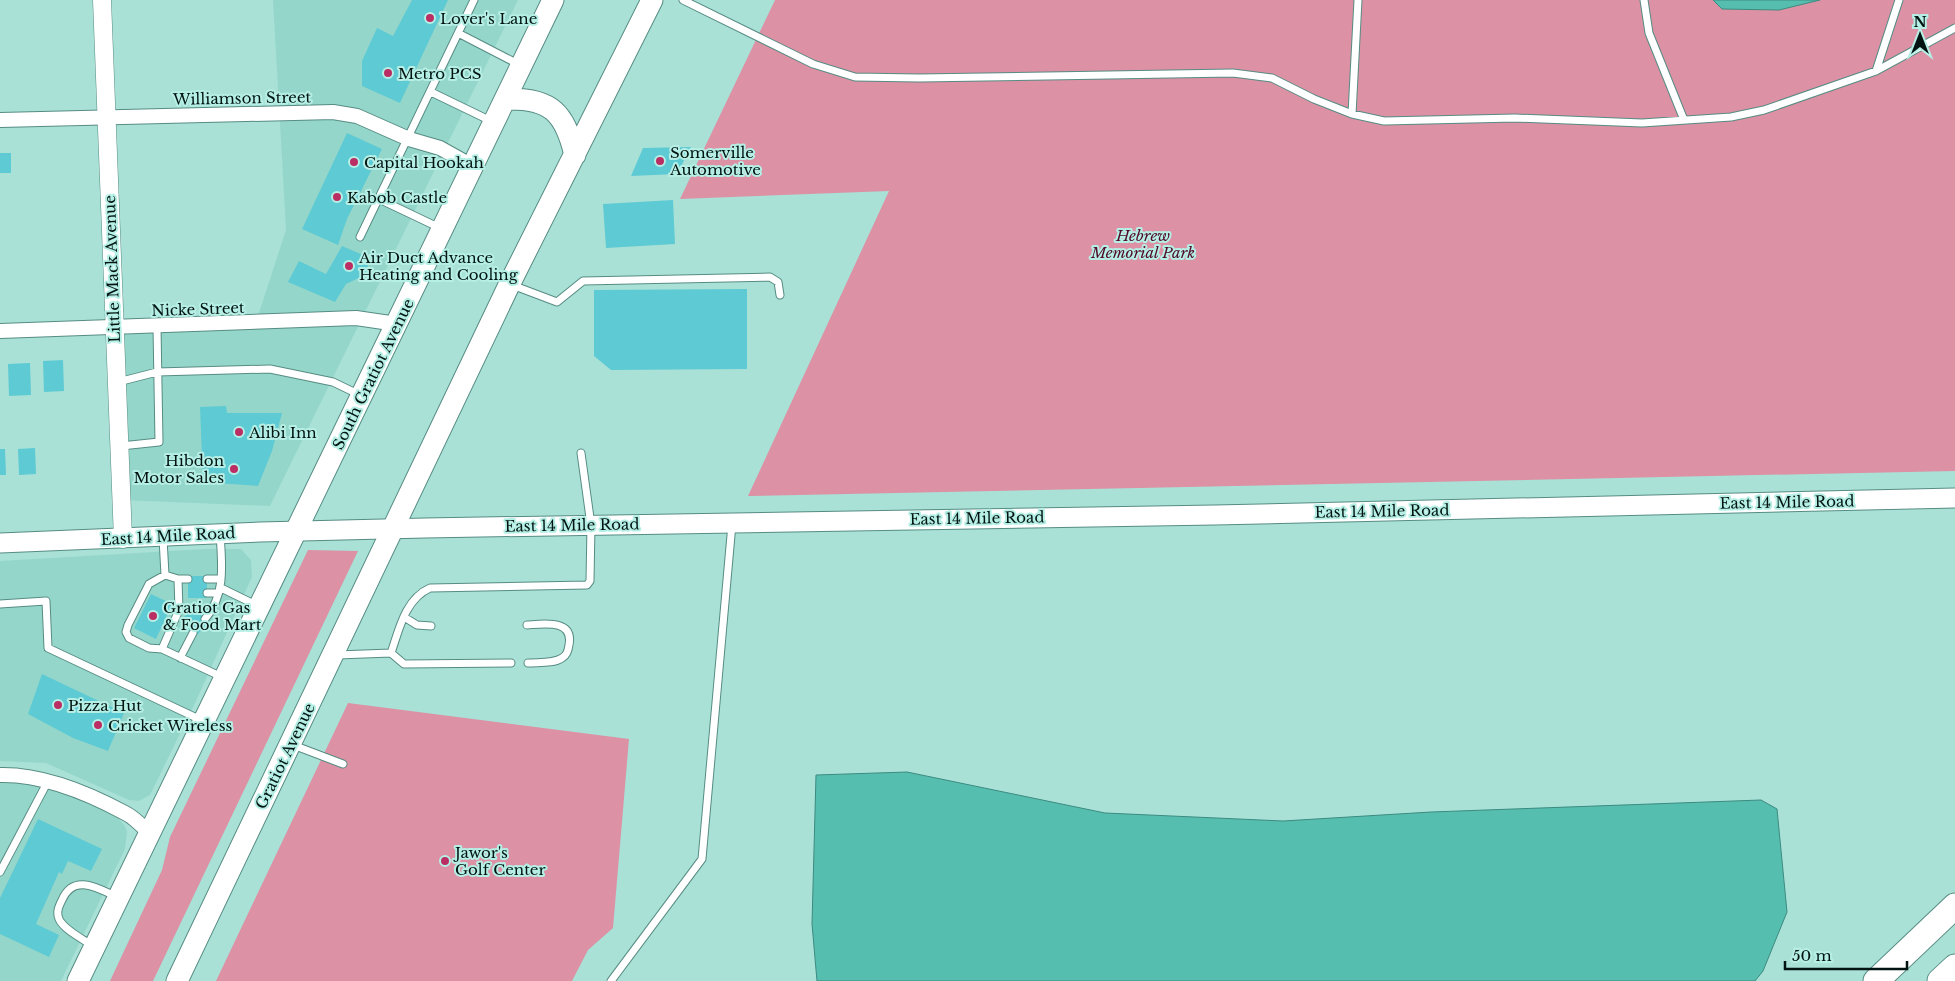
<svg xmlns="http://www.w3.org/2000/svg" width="1955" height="981" font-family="'Libre Baskerville',serif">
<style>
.built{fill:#95d6cb}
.green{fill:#dc91a4}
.water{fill:#56beaf;stroke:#3c8b80}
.building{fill:#5ecad3}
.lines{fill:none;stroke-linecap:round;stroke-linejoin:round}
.service-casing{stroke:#568c83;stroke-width:9}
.minor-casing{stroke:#568c83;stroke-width:16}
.tertiary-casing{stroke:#568c83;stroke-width:19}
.secondary-casing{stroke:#568c83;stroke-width:21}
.primary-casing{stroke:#568c83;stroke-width:23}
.motorway-casing{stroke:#568c83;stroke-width:27}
.service{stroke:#fff;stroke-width:7}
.minor{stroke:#fff;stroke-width:14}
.tertiary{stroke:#fff;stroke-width:18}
.secondary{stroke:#fff;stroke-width:19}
.primary{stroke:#fff;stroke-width:21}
.motorway{stroke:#fff;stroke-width:25}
.poi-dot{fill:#ba2e63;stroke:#b6efe5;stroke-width:2}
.labels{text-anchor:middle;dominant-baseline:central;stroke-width:4;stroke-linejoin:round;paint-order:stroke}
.poi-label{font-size:15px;fill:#011411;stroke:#b6efe5;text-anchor:start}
.street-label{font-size:15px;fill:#011411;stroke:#b6efe5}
.park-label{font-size:15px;font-style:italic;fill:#500926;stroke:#b6efe5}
</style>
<rect width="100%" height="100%" fill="#a9e1d7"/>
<path class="built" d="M273,0H518L270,506L121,500L113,328L256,322L286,230Z
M205,549H241L251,560L252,577L196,701L150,795L139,801L129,800L46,763L0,761V561Z
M0,783H29L63,791L115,815L125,826L127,832L125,849L61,981H0Z"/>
<path class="green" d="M775,0H1955V471L748,496L889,191L680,199Z
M308,550L358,551L153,981H110L162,870L170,837Z
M348,703L629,739L613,928L588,950L572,981H216Z"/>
<path class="water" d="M1713,0H1820L1779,10L1722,9Z
M907,772L1105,813L1283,821L1431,812L1761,800L1777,809L1787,912L1763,971L1755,981H817L812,924L816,775Z"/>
<path class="building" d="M412,0H448L400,103L362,86V61L377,28L393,36Z
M347,133L382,149L347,219L338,245L302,229Z
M691,147L677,174L631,176L643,148Z
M0,153H11V173H0Z
M673,200L675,244L606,248L603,204Z
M342,246L370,258L365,275L346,284L335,302L288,282L299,261L326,274Z
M747,289V369L611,370L594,356V290Z
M63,360L64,391L44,392L43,361Z
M30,363L31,395L9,396L8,364Z
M226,406L227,413H282L272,451L258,486L203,482L200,407Z
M35,448L36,474L19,475L18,449Z
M0,449H5L6,475H0Z
M188,576H207V598H188Z
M151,594L172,604L156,639L134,628Z
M193,608L209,622L196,636L180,621Z
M42,674L124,713L108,751L73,738L28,714Z
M38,819L102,849L91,871L68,861L62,874L59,872L36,924L59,935L49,957L0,934V898Z"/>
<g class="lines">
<g class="service-casing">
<path id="service" d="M683,0L813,64L855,77L919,78L1233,73L1272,78L1314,99L1352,114L1384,121L1515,118L1642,123L1731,117L1764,110L1876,71L1955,28
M1644,0L1649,33L1684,120
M458,33L520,65
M1876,71L1899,0
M431,92L491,121
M1352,114L1358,0
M379,199L440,228
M360,237L474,0
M512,285L557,302L583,281L770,277L778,282L780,295
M118,382L157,372L270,369L333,382L360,395
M121,446L159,442L157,327
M163,538L165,575L149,584L128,625L126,632L129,638L149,648L162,649L222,677
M165,575L178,579H188
M207,579H221
M221,588L256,605
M207,593H218
M0,604L46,601L48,648L201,720
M404,617L417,625L431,626
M205,619C226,595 222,564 220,534
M527,625C544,624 574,619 569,645C568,651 567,655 562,658C553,664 538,662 528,663
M162,649L179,610L178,579
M391,653L404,664L511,663
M337,655L391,653C399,630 405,599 430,588L587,585L590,581L591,525L581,453
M180,658L193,633
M293,745L343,764
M0,872L48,781
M93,946C83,939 64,930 59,919C56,912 59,906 62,900C73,874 96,887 115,896
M611,981L702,859L732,524"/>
</g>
<g class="minor-casing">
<path id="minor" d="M0,120L333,112L357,116L409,139L440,148L474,167
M0,331L356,318L397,324
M0,775C43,774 88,793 125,813C134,817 142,826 149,833"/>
</g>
<g class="tertiary-casing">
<path id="tertiary" d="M102,0L123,539"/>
</g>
<g class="secondary-casing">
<path id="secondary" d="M0,543L260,532L425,528L1215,515L1955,498"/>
</g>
<g class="primary-casing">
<path id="primary" d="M507,99C551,98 565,113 575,155
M78,981L553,0
M177,981L510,283L652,0"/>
</g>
<g class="motorway-casing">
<path id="motorway" d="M1876,981L1955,906
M1940,981L1955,967"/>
</g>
<use href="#service" class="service"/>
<use href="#minor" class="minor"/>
<use href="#tertiary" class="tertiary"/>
<use href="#secondary" class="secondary"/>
<use href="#primary" class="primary"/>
<use href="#motorway" class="motorway"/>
</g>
<g class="poi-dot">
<circle cx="430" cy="18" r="5"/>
<circle cx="388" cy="73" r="5"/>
<circle cx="660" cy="161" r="5"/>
<circle cx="354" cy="162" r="5"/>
<circle cx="337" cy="197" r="5"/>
<circle cx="349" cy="266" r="5"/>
<circle cx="239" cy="432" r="5"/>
<circle cx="234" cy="469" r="5"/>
<circle cx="153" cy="616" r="5"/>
<circle cx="58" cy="705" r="5"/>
<circle cx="98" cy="725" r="5"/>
<circle cx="445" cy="861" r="5"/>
</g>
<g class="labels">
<g class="poi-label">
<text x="440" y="18">Lover's Lane</text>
<text x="398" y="73">Metro PCS</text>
<text x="670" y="152">Somerville<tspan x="670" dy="17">Automotive</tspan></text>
<text x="364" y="162">Capital Hookah</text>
<text x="347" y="197">Kabob Castle</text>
<text x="359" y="257">Air Duct Advance<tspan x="359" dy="17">Heating and Cooling</tspan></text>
<text x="249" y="432">Alibi Inn</text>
<text x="224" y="460" text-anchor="end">Hibdon<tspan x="224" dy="17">Motor Sales</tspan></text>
<text x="163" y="607">Gratiot Gas<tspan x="163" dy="17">&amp; Food Mart</tspan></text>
<text x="68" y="705">Pizza Hut</text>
<text x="108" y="725">Cricket Wireless</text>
<text x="455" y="852">Jawor's<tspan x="455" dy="17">Golf Center</tspan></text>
</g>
<g class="street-label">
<text transform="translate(242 98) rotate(-1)">Williamson Street</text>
<text transform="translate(112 269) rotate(-92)">Little Mack Avenue</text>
<text transform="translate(198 309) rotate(-2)">Nicke Street</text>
<text transform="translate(373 374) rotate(-64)">South Gratiot Avenue</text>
<text transform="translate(1787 502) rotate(-1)">East 14 Mile Road</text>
<text transform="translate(1382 511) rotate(-1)">East 14 Mile Road</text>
<text transform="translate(977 518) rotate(-1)">East 14 Mile Road</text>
<text transform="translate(572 525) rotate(-1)">East 14 Mile Road</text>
<text transform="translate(168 536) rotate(-3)">East 14 Mile Road</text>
<text transform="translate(285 756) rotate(-64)">Gratiot Avenue</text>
</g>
<g class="park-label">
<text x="1143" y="235">Hebrew<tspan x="1143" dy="17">Memorial Park</tspan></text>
</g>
</g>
<g transform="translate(1920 35)" stroke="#b6efe5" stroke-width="4" paint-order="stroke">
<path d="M0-4L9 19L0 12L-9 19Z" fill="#011411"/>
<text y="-8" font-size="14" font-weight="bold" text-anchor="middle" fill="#011411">N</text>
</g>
<path d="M1785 961v8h122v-8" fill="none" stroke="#011411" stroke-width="2.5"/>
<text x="1792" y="961" font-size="15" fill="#011411" stroke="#b6efe5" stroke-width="4" paint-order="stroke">50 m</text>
</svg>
